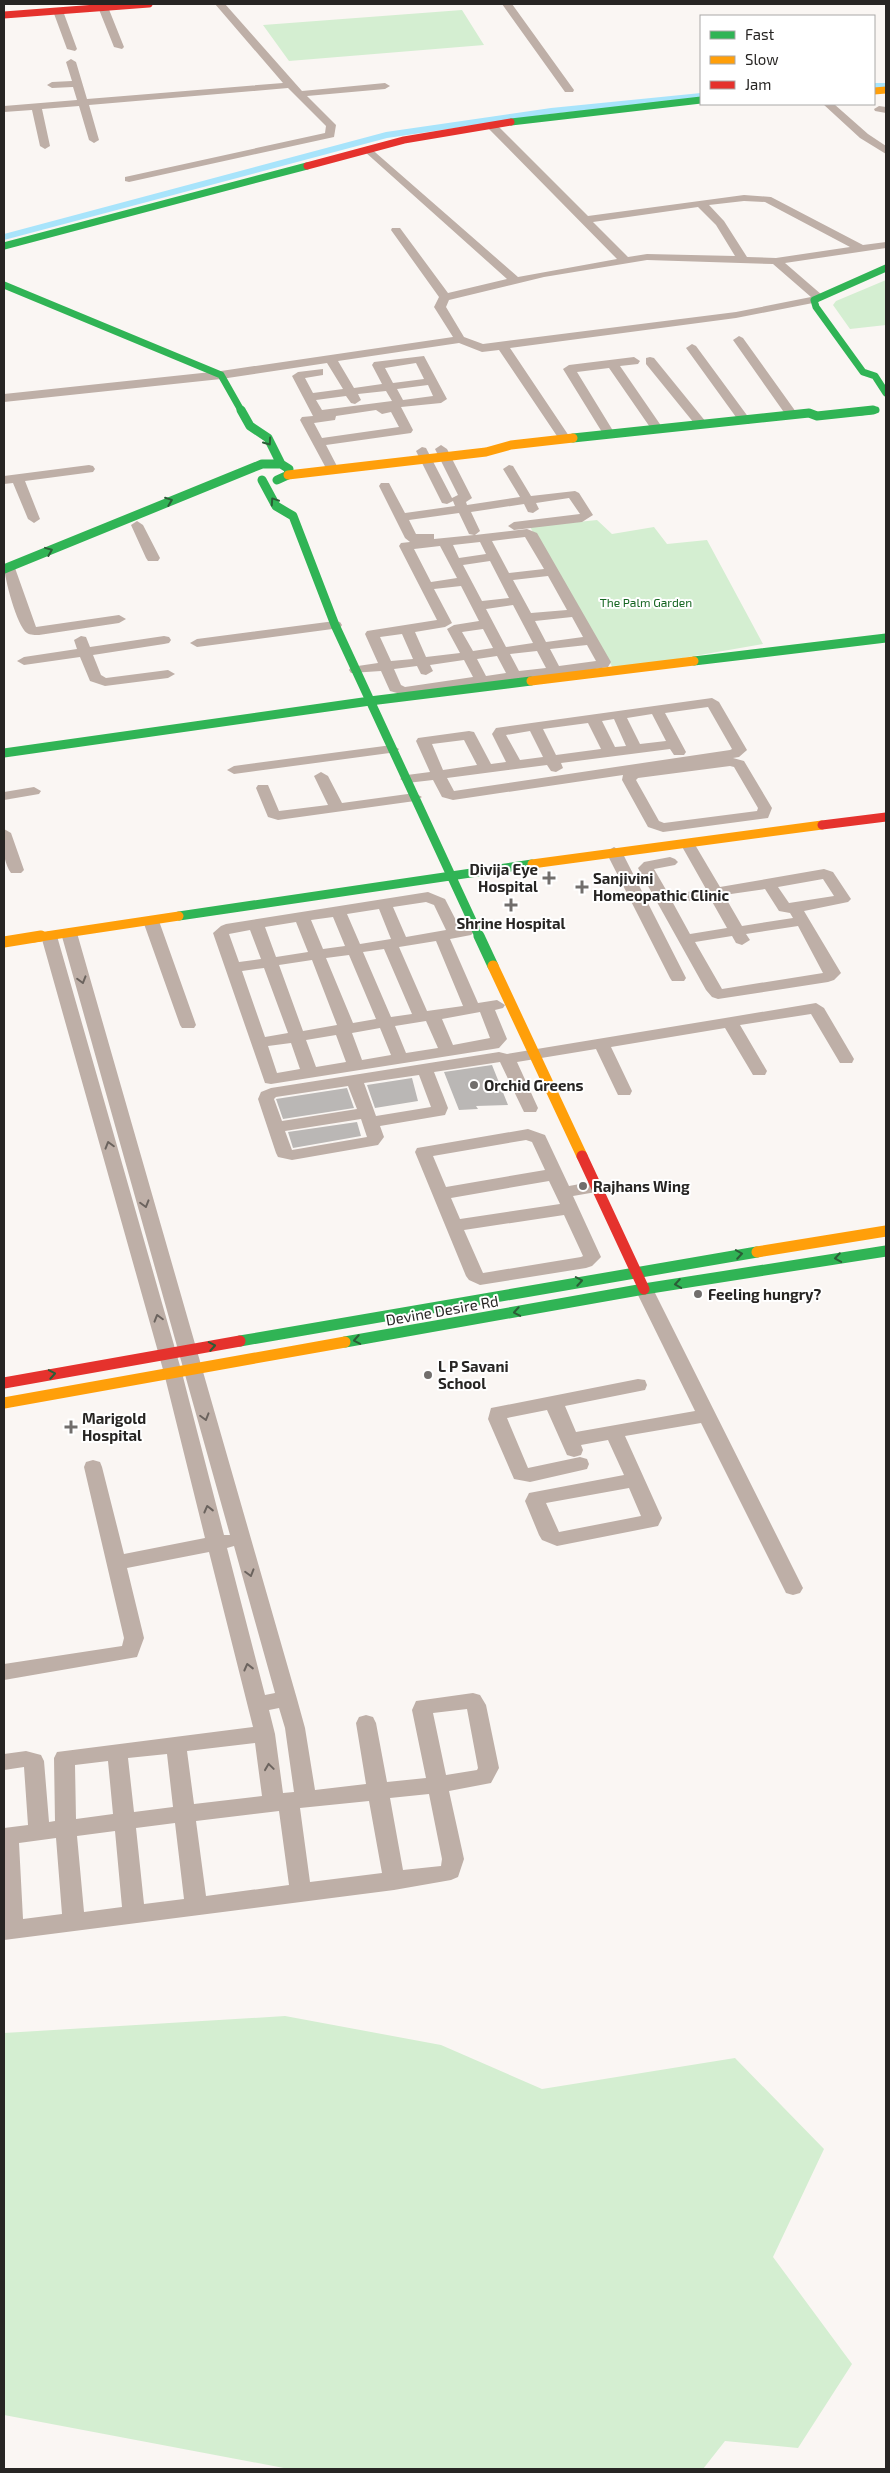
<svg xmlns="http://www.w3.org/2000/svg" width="890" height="2473" font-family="'Exo 2',sans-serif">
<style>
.green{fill:#d4eed1}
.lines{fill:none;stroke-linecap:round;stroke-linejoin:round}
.canal{fill:#a8e4fb;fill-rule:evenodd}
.building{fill:#bab7b5}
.street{fill:#beafa7;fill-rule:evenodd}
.fast-far2{stroke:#30b455;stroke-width:7}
.fast-far1{stroke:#30b455;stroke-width:9}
.fast{stroke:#30b455;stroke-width:11}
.slow-far2{stroke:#ff9f0a;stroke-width:7}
.slow-far1{stroke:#ff9f0a;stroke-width:9}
.slow{stroke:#ff9f0a;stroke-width:11}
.jam-far2{stroke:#e5322d;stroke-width:7}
.jam-far1{stroke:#e5322d;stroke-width:9}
.jam{stroke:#e5322d;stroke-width:11}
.oneway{stroke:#2b5e37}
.oneway2{stroke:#6b635e}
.poi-dot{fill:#716e6c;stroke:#fff;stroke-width:2}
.labels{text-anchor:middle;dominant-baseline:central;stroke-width:4;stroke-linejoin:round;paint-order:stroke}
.far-park-label{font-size:12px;fill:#156521;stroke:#fff}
.poi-label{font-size:15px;font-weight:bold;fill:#272523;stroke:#fff;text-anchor:start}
.street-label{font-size:15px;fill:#272523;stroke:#fff}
</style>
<rect width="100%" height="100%" fill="#faf6f3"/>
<path class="green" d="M462,10L484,45L289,61L263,25Z
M886,280V325L850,329L833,305L836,301Z
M597,520L612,534L654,527L667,544L707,540L763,644L614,670L530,527Z
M285,2016L441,2045L542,2089L735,2058L824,2149L773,2257L852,2364L798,2448L725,2441L703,2469H289L4,2415V2033Z"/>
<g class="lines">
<path class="canal" d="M874,83H886V89H874Z
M701,93V99L551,114L387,138L4,240V234L386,132L551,108Z"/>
</g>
<path class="building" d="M492,1065L508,1105L476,1106L478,1109L459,1110L444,1072Z
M412,1078L418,1101L375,1108L367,1085Z
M347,1088L354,1108L283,1119L276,1099Z
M357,1122L361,1136L293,1148L288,1132Z"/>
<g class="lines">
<path class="street" d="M103,4L108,7L124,47L122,49L114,47L98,7Z
M215,4H225L302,91L385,83L390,86L385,89L307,96L336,125L334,137L129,182L125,181V177L325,133L326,126L288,88L89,105L99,140L94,143L89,140L79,106L42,109L50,146L45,149L40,146L32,110L4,112V106L77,100L73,87L52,88L47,85L52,82L72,81L66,62L71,59L76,62L87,99L283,83Z
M502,4H512L574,90L573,92H565Z
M58,8L63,11L77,49L75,51L67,49L53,11Z
M823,104H834L868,134L886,146V154L860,138Z
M879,106L886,107V113L875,111L874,109Z
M491,122L495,123L588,216L744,195L771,197L863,245L886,242V248L785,263L822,295L824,297L818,302L736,318L510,348L571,439L565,443L561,442L499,350L482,352L459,343L338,361L354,388L382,384L372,365L374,362L424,356L447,399L441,403L401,407L413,430L411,433L326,445L339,470L333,474L327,470L300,420L302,417L313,416L292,376L298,372L323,369V375L305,378L313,393L343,389L327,363L221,379L4,402V394L221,371L453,337L434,307L439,297L391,230L392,228H400L448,293L507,279L364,151L363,149L368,146L518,277L617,259L487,127L486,125ZM744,201L765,202L850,247L776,258L747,257L724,221L709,205ZM698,207L716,225L735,256L647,254L628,257L593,222ZM647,260L773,264L811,297L736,312L483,344L464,337L446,307L449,300L544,277ZM416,363L424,379L393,383L385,368ZM428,385L433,396L403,400L397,389ZM386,391L392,401L322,410L316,400L346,396L351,403L355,404L361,400L358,394ZM376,410L382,414L391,412L399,427L322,438L314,423L335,420L336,416Z
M739,336L743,338L796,412L798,415L796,418H788L733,340Z
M692,344L696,346L749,418L751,421L749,424H741L686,348Z
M634,357L640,361L638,364L620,366L664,430L662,433H654L609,368L577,372L615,434L613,437H605L563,369L569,365Z
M650,357L654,358L706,422L708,425L706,428H698L646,364V358Z
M441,445L447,449L472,498L466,502L467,505L520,497L503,469L509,465L513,466L531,496L575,491L579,493L593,515L582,522L514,530L508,526L514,522L580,514L569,498L536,503L539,509L533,513L528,512L524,504L471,512L480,531L475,535L527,529L537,533L611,662L608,667L563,674L565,678L558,682L553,681L550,675L404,695L390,691L381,671L351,673L349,670L351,667L378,663L365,634L367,631L437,620L399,546L401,543L410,542L405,538L379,486L381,483H389L405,513L455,506L453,501L447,504L442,503L416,451L422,447L426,448L452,498L458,495L435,449ZM459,513L469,534L474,535L434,539V534H416L409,520ZM525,537L544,569L509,573L492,541ZM480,542L486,554L459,558L453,545ZM440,546L457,578L431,582L414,549ZM490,561L509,598L482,601L463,565ZM548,576L567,610L531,613L513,580ZM461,586L479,621L454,625L447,629L460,653L426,657L415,632L445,627L452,623L434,589ZM513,605L533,643L506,647L486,609ZM572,617L583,637L546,642L535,621ZM483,629L493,648L473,651L462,632ZM402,634L413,659L391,661L380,637ZM587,645L596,661L559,666L550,649ZM537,651L546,668L519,671L510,654ZM497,656L506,673L486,676L477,659ZM464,660L473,677L405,687L401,685L394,669L417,666L421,674L426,675L433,671L430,665Z
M89,465L93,466L95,469L93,472L25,481L40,519L34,523L28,519L13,483L4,484V476Z
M137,521L143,525L160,558L158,561H148L146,558L131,525Z
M8,564L15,568L36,627L119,615L126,619L119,623L39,635C36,635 30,635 27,633C17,627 4,577 4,565Z
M335,621L340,622L342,625L340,628L197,647L190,643L197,639Z
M81,636L86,637L90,647L164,636L169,637L171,640L169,643L164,644L93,655L101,675L106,678L168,670L175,674L168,678L105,686L90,681L80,657L24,665L17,661L24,657L77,649L74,640Z
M712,698L719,702L747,750L739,757L733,758L744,761L772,808L768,818L663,832L648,827L622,780L623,775L453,800L442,797L433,780L407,783L400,779L407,775L430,772L416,741L418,738L469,731L474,732L491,764L506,762L492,734L496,728ZM708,707L732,749L730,750L454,791L447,778L547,765L551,771L556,772L563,768L561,763L670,749L674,755H684L686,752L665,713ZM652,714L666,741L640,744L627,718ZM614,719L626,746L615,747L602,721ZM588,723L601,749L556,755L543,729ZM530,731L543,757L520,760L506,735ZM464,740L477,765L443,770L432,744ZM730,766L734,767L758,808L757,811L664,823L659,821L636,780L638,778Z
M392,745L399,749L397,752L234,774L227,770L234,766Z
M321,772L328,776L342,803L415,793L422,797L415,801L278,820L268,817L256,788L258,785H268L279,811L328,805L314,776Z
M34,787L41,791L39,794L4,800V792Z
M4,829L11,833L24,870L21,873H11C2,860 3,843 4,829Z
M687,839L694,843L720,887L824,869L833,872L851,899L848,902L804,911L841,973L834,980L828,982L718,999L712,997L706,990L638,868L644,862L670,857L675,859L678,862L675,865L654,869L669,895L706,889L680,843ZM823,879L834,896L789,903L778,887ZM765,889L779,911L790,913L793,918L742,926L724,895ZM710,898L727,928L690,934L673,903ZM798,926L823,973L722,989L695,942L732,936L736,943L742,945L750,940L746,934Z
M614,847L622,852L686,978L684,981H672L670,978L606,852Z
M428,892L445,899L460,928L471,929L474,932L471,935L450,939L478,1003L497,1000L505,1005L503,1008L495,1010L507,1039L499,1048L493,1049L271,1084L265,1083L213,933L221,926L226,924ZM426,902L434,905L446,930L406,937L393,907ZM379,909L391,939L360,944L347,914ZM333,917L345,946L323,949L311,920ZM296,922L308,952L276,957L265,927ZM250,930L261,959L239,962L229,934ZM436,941L463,1006L427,1011L399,947ZM384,949L412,1014L391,1017L363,952ZM349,955L376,1019L353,1023L326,958ZM312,960L337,1025L303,1031L279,965ZM264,968L288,1033L265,1037L242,971ZM480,1012L490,1038L453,1045L442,1019ZM426,1021L438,1048L406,1053L395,1026ZM380,1028L391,1055L362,1060L352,1033ZM336,1035L346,1062L316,1067L306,1040ZM291,1043L300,1069L277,1073L268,1046Z
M151,916L159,921L196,1025L194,1028H182L180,1025L143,921Z
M69,928L77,933L297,1699L305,1728L315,1790L366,1784L356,1723L359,1717L366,1715L373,1717L376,1723L387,1782L426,1778L412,1710L416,1701L473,1693L480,1695L486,1705L499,1768L491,1783L449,1791L464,1859L458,1877L451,1880L394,1890L4,1940V1828L28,1825L24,1767L4,1770V1754L26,1751L41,1755L44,1761L49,1822L55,1821L54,1758L57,1752L253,1727L209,1552L127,1568L144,1638L137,1657L4,1680V1664L122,1646L124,1638L84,1467L86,1462L93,1460L100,1462L102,1467L124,1554L205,1538L164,1373L41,936L44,933L49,931L57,936L182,1373L224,1535H230L61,933ZM234,1546L275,1693L265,1695L227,1548ZM279,1708L285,1728L294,1792L283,1793L275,1734L269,1710ZM467,1709L478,1768L477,1770L446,1775L433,1713ZM255,1743L262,1796L194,1804L187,1751ZM167,1754L173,1807L134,1812L128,1758ZM108,1761L113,1814L76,1819L75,1765ZM429,1794L442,1859L441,1866L403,1870L390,1798ZM369,1801L382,1873L310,1882L300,1808ZM279,1811L289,1885L206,1896L196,1821ZM175,1823L184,1899L144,1904L136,1828ZM115,1831L122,1907L84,1912L77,1836ZM56,1838L62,1914L23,1919L19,1843Z
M816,1003L824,1008L854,1059L852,1063H840L811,1014L740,1025L767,1071L765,1075H753L725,1028L611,1047L632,1091L630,1095H618L616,1091L596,1049L517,1062L538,1108L536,1112H524L522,1108L500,1062L434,1072L448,1108L445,1115L380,1126L384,1137L378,1145L292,1160L278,1157L276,1153L258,1099L261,1092L271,1088L499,1052L507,1054ZM419,1075L431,1107L376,1116L364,1083ZM348,1086L357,1109L282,1121L274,1099L276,1097ZM361,1119L367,1137L292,1150L285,1131Z
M528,1129L545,1135L569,1186L596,1181L602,1183L605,1187L602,1191L573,1196L601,1257L592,1266L586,1268L480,1285L469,1280L466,1276L415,1152L417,1148L423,1147ZM526,1140L532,1142L545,1170L446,1187L433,1156ZM549,1181L560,1204L460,1219L451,1198ZM564,1215L583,1256L581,1257L483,1273L464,1230Z
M644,1283L650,1285L653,1289L803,1588L800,1593L793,1595L786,1593L701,1423L625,1436L662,1518L658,1526L557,1546L542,1540L539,1535L525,1501L529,1493L624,1475L608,1440L581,1445L583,1450L581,1455L574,1457L567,1455L547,1410L507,1418L528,1468L580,1457L587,1459L589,1464L587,1469L530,1482L514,1479L488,1419L491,1408L638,1379L645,1380L647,1385L645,1390L565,1406L576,1432L695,1411L635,1289L638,1285ZM629,1488L641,1516L559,1532L546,1503Z"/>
<path class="fast-far2" d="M511,122L701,100
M4,246L307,166
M886,268L814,300L816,307L863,372L875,376L886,393
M4,285L221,375L242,412
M860,412L876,410"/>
<path class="fast-far1" d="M241,410L250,426L268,438L281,464
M573,438L809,413L817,416L873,410
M262,480L276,506L293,516L335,625L480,938
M4,569L262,464H281L289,469L288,475L277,480
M694,661L886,638
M4,753L370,701L531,681
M179,916L532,864"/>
<path class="fast" d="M479,936L493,966
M240,1341L757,1252
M345,1342L644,1289L886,1251"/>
<path class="slow-far2" d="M874,91L886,90"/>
<path class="slow-far1" d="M288,475L486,452L511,445L573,438
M531,681L694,661
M532,864L822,825
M33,938L179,916"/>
<path class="slow" d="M4,942L41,936
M493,966L582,1156
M757,1252L886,1231
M4,1403L345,1342"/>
<path class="jam-far2" d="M4,15L149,4
M307,166L404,140L511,122"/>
<path class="jam-far1" d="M822,825L886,817"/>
<path class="jam" d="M582,1156L644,1289
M4,1383L240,1341"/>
</g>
<defs><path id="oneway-chevron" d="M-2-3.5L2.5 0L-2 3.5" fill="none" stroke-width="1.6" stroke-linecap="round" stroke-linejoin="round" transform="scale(1.25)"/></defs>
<g class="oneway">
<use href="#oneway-chevron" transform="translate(268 442) rotate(55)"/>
<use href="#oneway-chevron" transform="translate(169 501) rotate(-21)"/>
<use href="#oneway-chevron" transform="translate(274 501) rotate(-124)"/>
<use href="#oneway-chevron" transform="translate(49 551) rotate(-22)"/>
<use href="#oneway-chevron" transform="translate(739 1254) rotate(-9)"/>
<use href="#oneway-chevron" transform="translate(838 1258) rotate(171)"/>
<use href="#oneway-chevron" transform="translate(579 1281) rotate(-10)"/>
<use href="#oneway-chevron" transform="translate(678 1284) rotate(171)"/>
<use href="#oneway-chevron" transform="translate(517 1312) rotate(170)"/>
<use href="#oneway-chevron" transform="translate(357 1340) rotate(170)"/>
<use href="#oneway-chevron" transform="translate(212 1346) rotate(-10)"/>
<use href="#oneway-chevron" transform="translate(52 1374) rotate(-10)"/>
</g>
<g class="oneway2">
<use href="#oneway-chevron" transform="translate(82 980) rotate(74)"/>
<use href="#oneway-chevron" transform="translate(109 1145) rotate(-106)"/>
<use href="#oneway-chevron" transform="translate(145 1204) rotate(74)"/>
<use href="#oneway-chevron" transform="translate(158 1318) rotate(-106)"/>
<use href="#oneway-chevron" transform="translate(205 1417) rotate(74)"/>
<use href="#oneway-chevron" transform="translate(208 1509) rotate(-104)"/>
<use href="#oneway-chevron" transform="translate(250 1573) rotate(74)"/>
<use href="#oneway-chevron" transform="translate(248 1667) rotate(-104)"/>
<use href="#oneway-chevron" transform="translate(269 1767) rotate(-98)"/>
</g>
<g class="poi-dot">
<path d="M546.5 870.5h5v5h5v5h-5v5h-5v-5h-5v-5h5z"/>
<path d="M579.5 879.5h5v5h5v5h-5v5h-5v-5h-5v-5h5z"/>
<path d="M508.5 897.5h5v5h5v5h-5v5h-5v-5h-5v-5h5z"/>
<circle cx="474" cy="1085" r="5"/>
<circle cx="583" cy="1186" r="5"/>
<circle cx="698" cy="1294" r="5"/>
<circle cx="428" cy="1375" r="5"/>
<path d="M68.5 1419.5h5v5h5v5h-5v5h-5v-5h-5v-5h5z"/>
</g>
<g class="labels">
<g class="far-park-label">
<text x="646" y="602">The Palm Garden</text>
</g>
<g class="poi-label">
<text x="538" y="869" text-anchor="end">Divija Eye<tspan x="538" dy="17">Hospital</tspan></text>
<text x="593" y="878">Sanjivini<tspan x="593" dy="17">Homeopathic Clinic</tspan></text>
<text x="511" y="923" text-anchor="middle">Shrine Hospital</text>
<text x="484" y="1085">Orchid Greens</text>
<text x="593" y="1186">Rajhans Wing</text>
<text x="708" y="1294">Feeling hungry?</text>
<text x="438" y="1366">L P Savani<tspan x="438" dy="17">School</tspan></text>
<text x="82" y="1418">Marigold<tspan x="82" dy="17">Hospital</tspan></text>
</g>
<g class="street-label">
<text transform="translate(442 1310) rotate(-10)">Devine Desire Rd</text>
</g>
</g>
<rect width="890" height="2473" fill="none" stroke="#272523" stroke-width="10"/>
<rect x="700" y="15" width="175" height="90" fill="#ffffff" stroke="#a9a8a7"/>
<rect x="710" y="31" width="25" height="8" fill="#30b455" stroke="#a9a8a7"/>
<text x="745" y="40" font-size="15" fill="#272523">Fast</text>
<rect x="710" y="56" width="25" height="8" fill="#ff9f0a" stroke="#a9a8a7"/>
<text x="745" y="65" font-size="15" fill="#272523">Slow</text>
<rect x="710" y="81" width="25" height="8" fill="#e5322d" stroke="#a9a8a7"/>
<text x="745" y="90" font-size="15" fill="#272523">Jam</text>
</svg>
